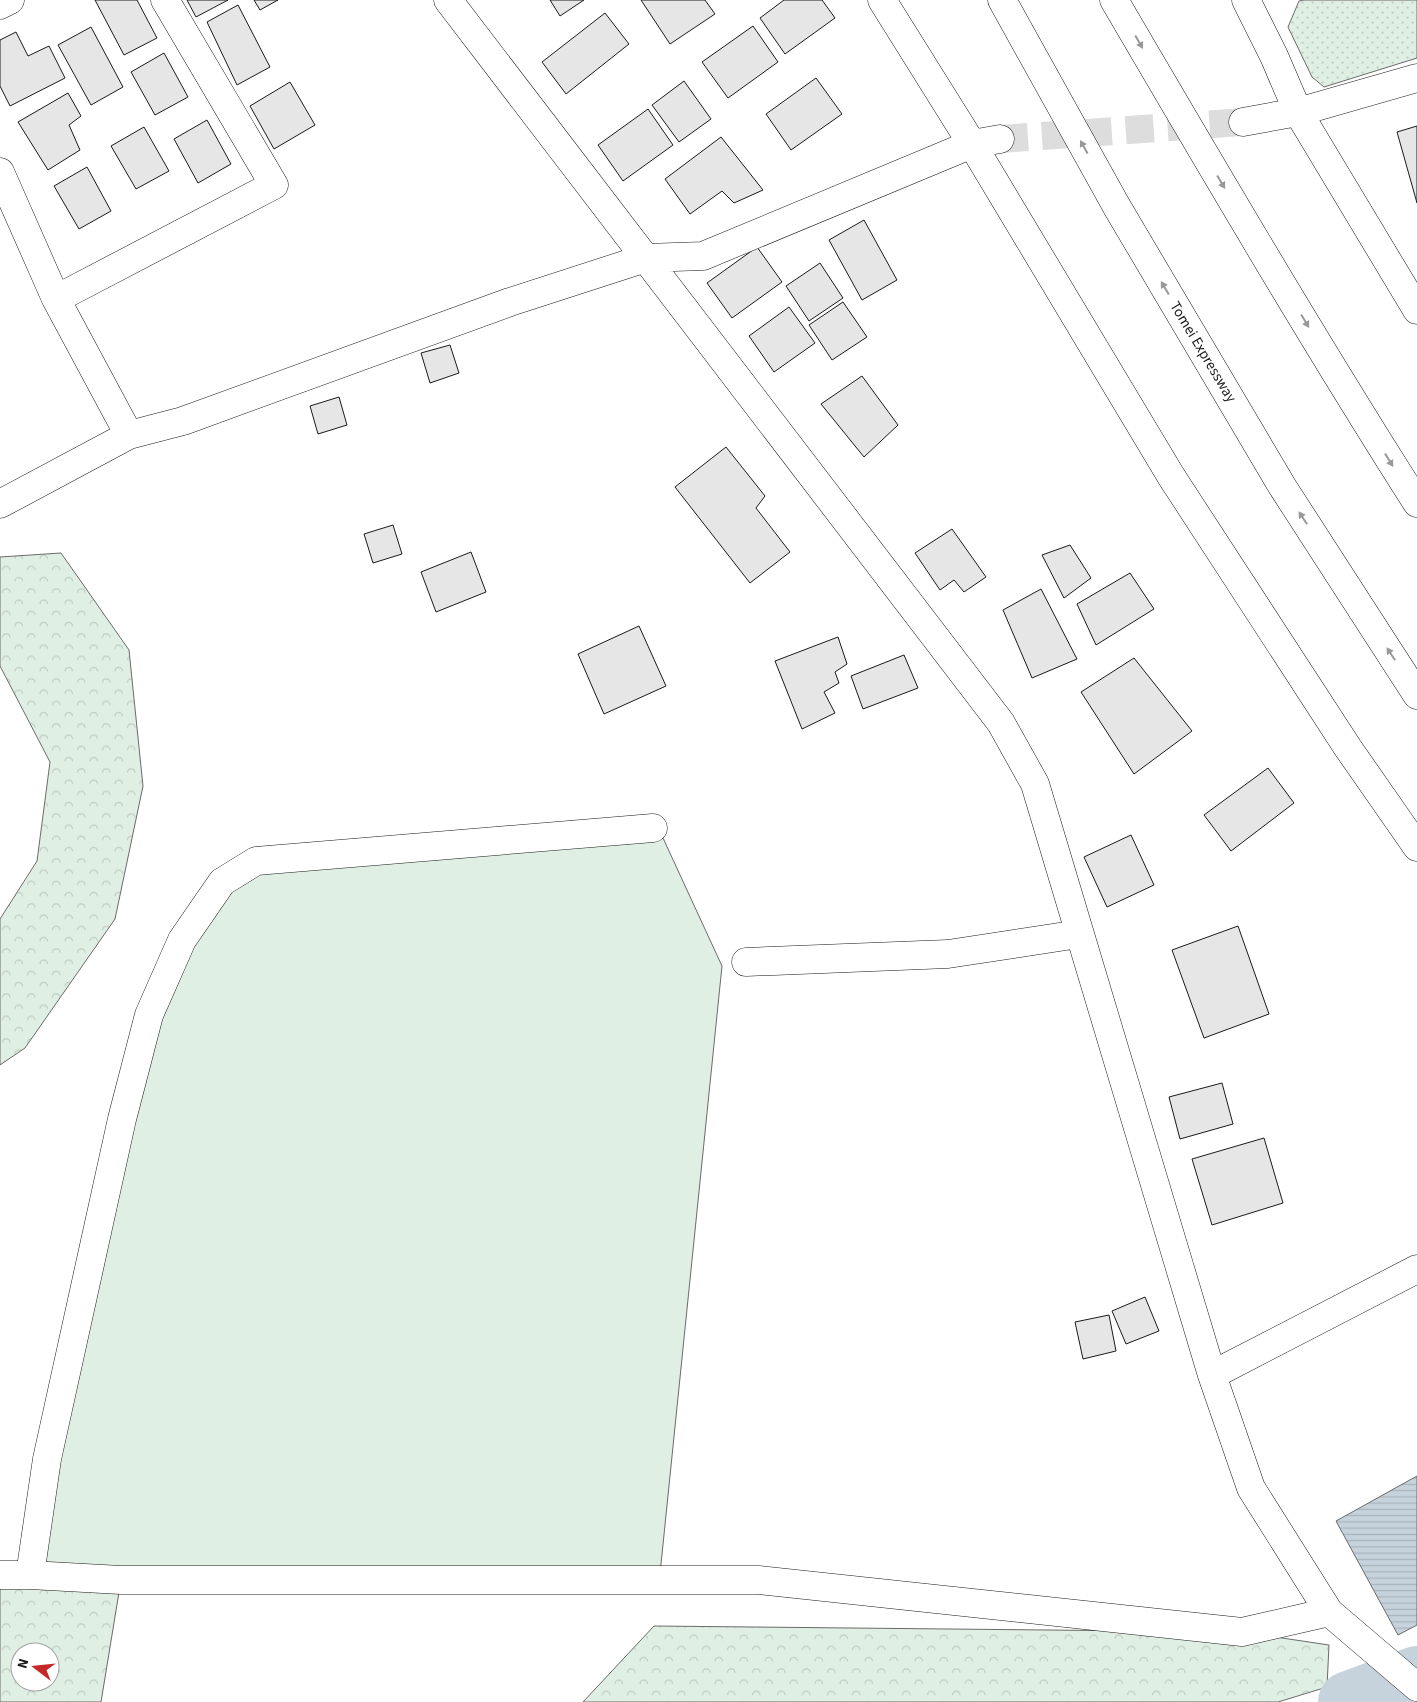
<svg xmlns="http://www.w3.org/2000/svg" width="1417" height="1702" font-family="'Source Sans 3',sans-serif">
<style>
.grass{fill:url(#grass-dots);stroke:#6a6a6a}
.forest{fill:url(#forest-crowns);stroke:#6a6a6a;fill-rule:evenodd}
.garden{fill:#e0efe3;stroke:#6a6a6a}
.water{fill:url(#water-rules);stroke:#6a6a6a}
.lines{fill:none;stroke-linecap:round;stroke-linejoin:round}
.river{stroke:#c6d2dc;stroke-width:62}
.building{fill:#e6e6e6;stroke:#1a1a1a}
.minor-tunnel{stroke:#ddd;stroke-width:28;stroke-dasharray:28 14;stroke-linecap:butt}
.minor-casing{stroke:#1a1a1a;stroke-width:29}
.highway-casing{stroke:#1a1a1a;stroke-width:29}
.minor{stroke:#fff;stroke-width:28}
.highway{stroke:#fff;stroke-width:28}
.oneway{fill:#989898}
.labels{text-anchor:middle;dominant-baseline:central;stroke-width:4;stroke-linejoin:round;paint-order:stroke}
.street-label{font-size:15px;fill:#1a1a1a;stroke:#fff}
</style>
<defs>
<pattern id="grass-dots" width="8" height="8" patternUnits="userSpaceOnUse" patternTransform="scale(1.25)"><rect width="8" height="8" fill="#e0efe3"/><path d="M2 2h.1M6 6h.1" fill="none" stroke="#c0ccc2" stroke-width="1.8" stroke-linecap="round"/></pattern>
<pattern id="forest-crowns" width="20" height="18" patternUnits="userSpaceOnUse" patternTransform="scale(1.25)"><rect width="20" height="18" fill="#e0efe3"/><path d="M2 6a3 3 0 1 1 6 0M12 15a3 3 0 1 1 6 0" fill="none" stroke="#c0ccc2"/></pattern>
<pattern id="water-rules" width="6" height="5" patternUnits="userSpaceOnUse" patternTransform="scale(1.25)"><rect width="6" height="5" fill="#c6d2dc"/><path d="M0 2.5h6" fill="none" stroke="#aab4bc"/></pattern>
</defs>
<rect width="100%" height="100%" fill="#fff"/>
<path class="grass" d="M1304,0H1417V58L1324,87L1312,77L1288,27L1299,1Z"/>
<path class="forest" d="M61,553L129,650L143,786L115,919L25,1048L0,1065V919L37,861L50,762L0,666V557Z
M0,1578L121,1580L101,1702H0ZM20,1652H50V1682H20Z
M654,1626L1242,1632L1329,1645L1327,1687L1278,1702H583Z"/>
<path class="garden" d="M663,838L722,966L660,1574L30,1575L155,973L235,874Z"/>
<path class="water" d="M1417,1476V1625L1398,1635L1336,1521Z"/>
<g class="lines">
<path class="river" d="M1349,1702L1417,1677"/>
</g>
<path class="building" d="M95,0H137L157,38L124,55Z
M187,0H228L196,17Z
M254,0H278L260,10Z
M550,0H584L560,16Z
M641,0H705L715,14L670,44Z
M784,0H822L835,18L785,54L760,18Z
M238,5L270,67L237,85L207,22Z
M605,13L629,44L566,94L542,62Z
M753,26L778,62L728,98L702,62Z
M91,27L123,87L91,105L58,45Z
M16,32L28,56L49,46L65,78L10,106L0,86V40Z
M164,53L188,97L155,115L131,72Z
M816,78L842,114L791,150L766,114Z
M684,81L711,119L679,142L652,105Z
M290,82L315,125L274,149L250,106Z
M68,93L81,116L69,125L80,150L48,170L18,122Z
M648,109L673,145L623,181L598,145Z
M207,120L231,164L198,183L174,139Z
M1417,126V203L1397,132Z
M144,127L169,171L136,189L111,146Z
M721,137L763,190L734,203L722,191L690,214L665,179Z
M87,167L111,211L79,229L54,186Z
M864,220L897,280L862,300L829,240Z
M757,247L782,282L732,318L707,283Z
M820,263L843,298L809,321L786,286Z
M843,302L867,337L832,360L809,325Z
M789,307L815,343L774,372L749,336Z
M450,345L459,373L430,383L421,353Z
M862,376L898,425L864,457L821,404Z
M339,397L347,425L318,434L310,406Z
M726,447L765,496L756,508L790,552L750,583L675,487Z
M393,525L402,554L373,563L364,534Z
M952,529L986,577L964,592L954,580L940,590L915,553Z
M1070,545L1091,578L1064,598L1042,555Z
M471,552L486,592L436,612L421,572Z
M1130,573L1154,609L1096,645L1077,604Z
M1041,589L1077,659L1032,678L1003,610Z
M639,626L666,686L604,714L578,654Z
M838,637L847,664L835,672L839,683L824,692L835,713L802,729L775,661Z
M904,655L918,688L863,709L851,676Z
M1134,658L1192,731L1134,774L1081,692Z
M1268,768L1294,803L1231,851L1204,815Z
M1131,835L1154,885L1107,907L1084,857Z
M1238,926L1269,1014L1204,1038L1172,950Z
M1222,1083L1233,1124L1180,1139L1169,1097Z
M1264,1138L1283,1203L1212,1225L1192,1159Z
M1145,1297L1159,1331L1126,1344L1112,1311Z
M1109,1315L1116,1351L1083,1359L1075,1322Z"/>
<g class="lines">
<path class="minor-tunnel" d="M1000,139L1243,122"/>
<g class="minor-casing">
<path id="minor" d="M448,0L1001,723L1035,784L1212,1375L1251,1488L1329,1612L1417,1687
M882,0L972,144L1171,476L1348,748L1417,847
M1246,0L1274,56L1298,112L1417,310
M0,5L10,0
M1243,122L1298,112L1417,78
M0,172L56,299L129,435
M56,299L274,185L165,0
M0,504L129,435L183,421L510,302L646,258L703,256L972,144L1000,139
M746,962L948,954L1079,934
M1212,1375L1417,1269
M0,1575H30L121,1580H759L1242,1632L1329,1612
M30,1575L47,1459L122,1119L149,1015L182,940L222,882L256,861L653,828"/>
</g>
<g class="highway-casing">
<path id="highway" d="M1002,0L1117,207L1282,486L1417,695
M1114,0C1213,169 1312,338 1417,503"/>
</g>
<use href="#minor" class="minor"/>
<use href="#highway" class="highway"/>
</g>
<defs><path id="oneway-solid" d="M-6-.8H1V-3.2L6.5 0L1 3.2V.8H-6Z" transform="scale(1.25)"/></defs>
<g class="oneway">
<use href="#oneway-solid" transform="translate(1139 42) rotate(60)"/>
<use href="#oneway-solid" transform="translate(1084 147) rotate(-119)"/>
<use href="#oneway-solid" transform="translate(1221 182) rotate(59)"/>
<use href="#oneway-solid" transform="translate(1165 288) rotate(-121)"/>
<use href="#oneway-solid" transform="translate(1305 321) rotate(59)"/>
<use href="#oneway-solid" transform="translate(1389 460) rotate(58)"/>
<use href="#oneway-solid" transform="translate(1303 518) rotate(-123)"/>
<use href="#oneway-solid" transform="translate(1391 654) rotate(-123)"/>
</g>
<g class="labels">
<g class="street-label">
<text transform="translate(1203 352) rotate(59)">Tomei Expressway</text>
</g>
</g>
<g transform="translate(35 1667) rotate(286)"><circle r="24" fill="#ffffff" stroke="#a3a3a3"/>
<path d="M0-4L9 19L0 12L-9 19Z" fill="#c62828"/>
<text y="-8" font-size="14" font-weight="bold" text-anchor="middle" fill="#1a1a1a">N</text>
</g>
</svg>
